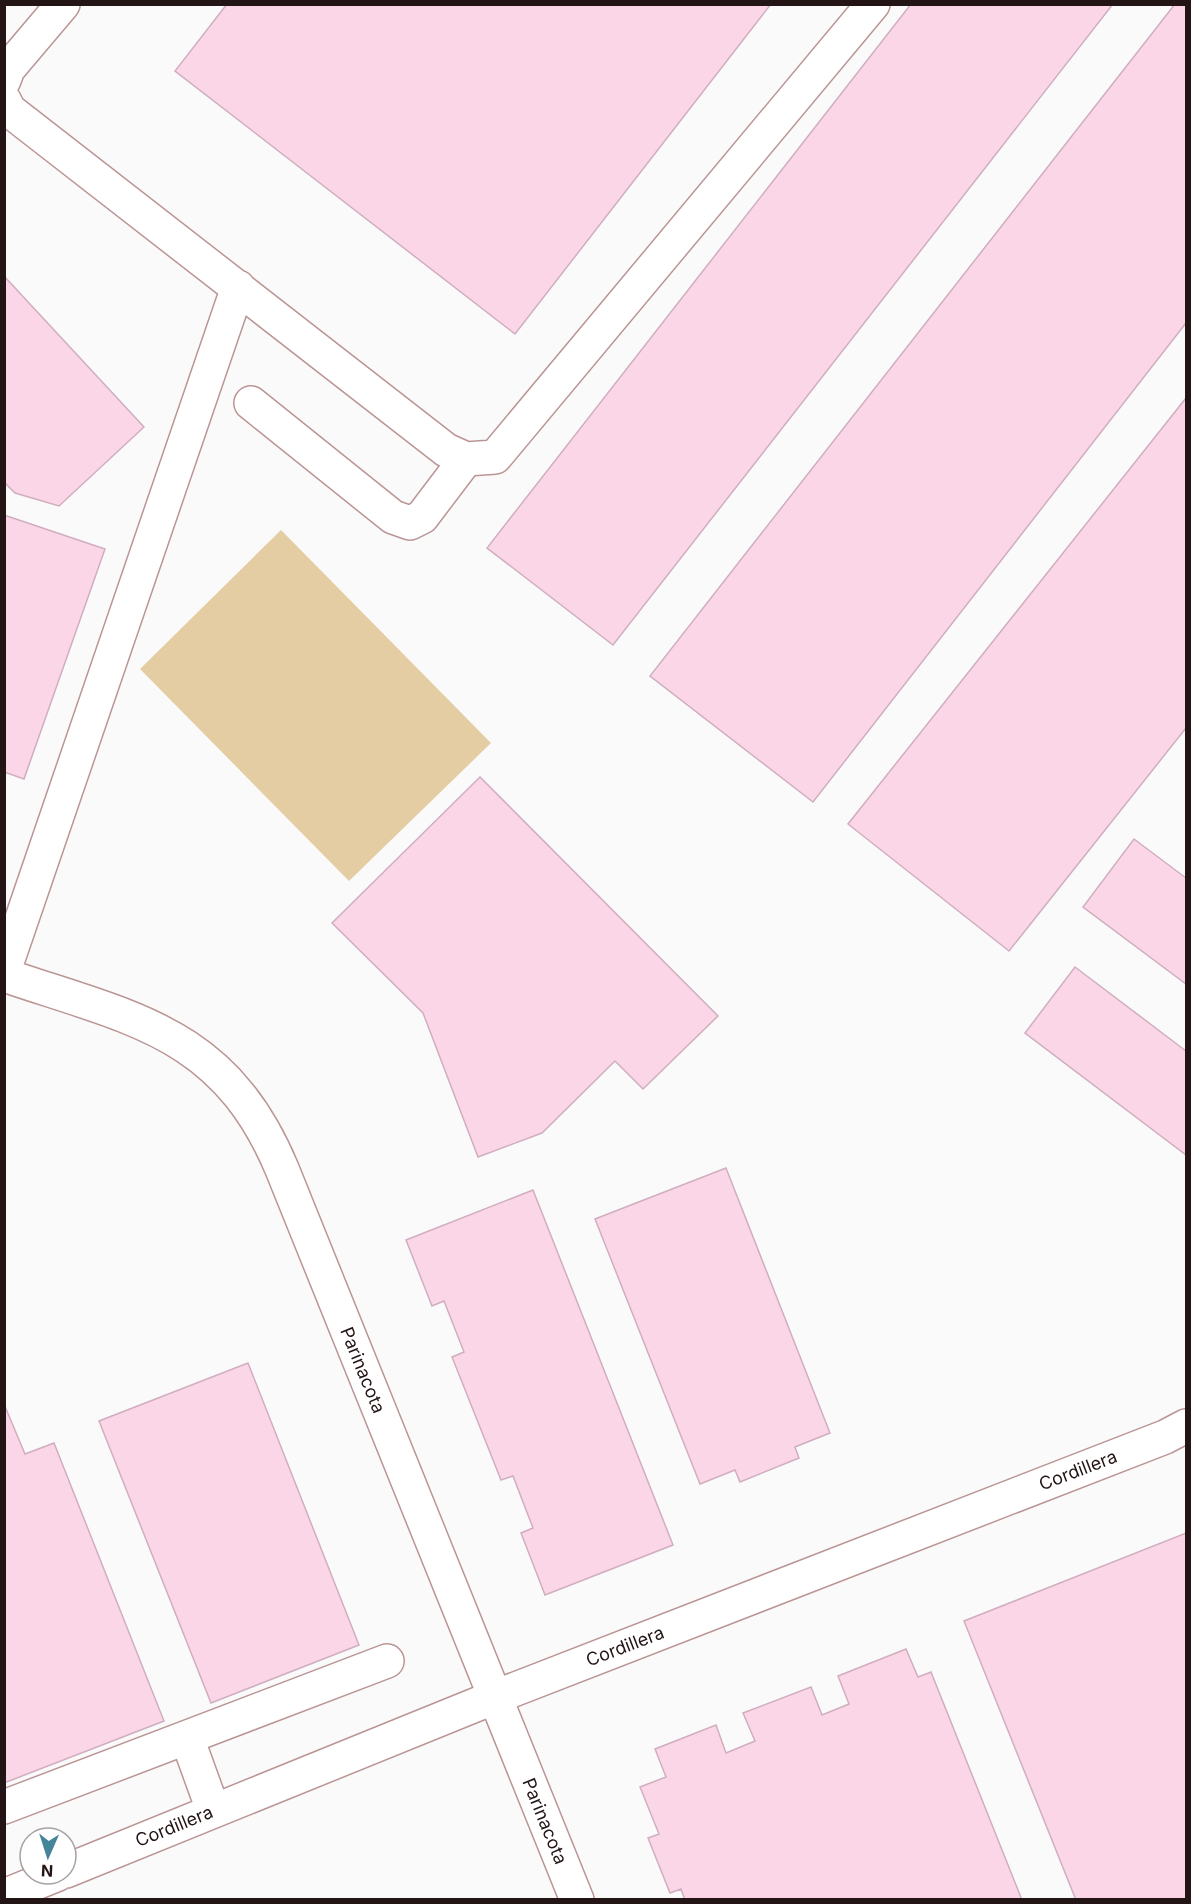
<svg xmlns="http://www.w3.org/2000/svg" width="1191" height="1904" font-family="Inter,sans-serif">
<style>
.green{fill:#e5cda3}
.building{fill:#fad6e7;stroke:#d0aebf;stroke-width:1.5}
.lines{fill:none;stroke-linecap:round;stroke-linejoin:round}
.minor-casing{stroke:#bb9595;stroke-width:36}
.minor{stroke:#fff;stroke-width:33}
.labels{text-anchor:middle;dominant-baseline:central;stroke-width:4.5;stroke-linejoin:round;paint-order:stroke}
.street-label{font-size:18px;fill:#231515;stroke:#fff}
</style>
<rect width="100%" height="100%" fill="#fafafa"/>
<path class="green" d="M281,530L491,743L349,881L140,669Z"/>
<path class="building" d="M227,4H771L515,334L175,71Z
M911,4H1113L613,645L487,548Z
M1175,4H1186V323L813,802L650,676Z
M4,276L144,427L59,506L15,493L4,482Z
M1186,398V728L1009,951L848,824Z
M4,515L105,549L24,779L4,772Z
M480,777L718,1016L643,1089L615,1061L542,1133L478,1157L423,1013L332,923Z
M1134,839L1186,878V984L1083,907Z
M1075,967L1186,1051V1155L1025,1033Z
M726,1168L830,1433L795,1447L799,1458L740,1482L735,1470L700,1484L595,1219Z
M533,1190L673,1545L545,1595L521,1533L533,1528L513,1476L501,1480L452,1357L464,1352L444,1301L432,1306L406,1240Z
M248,1363L359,1645L211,1703L99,1421Z
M4,1404L25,1454L54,1443L164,1721L4,1783Z
M1186,1533V1900H1076L964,1621Z
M906,1649L918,1677L931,1672L1022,1900H685L681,1889L670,1893L648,1838L659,1834L640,1787L666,1777L655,1749L716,1725L726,1753L755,1741L743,1713L811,1687L822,1715L849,1704L838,1676Z"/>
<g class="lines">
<g class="minor-casing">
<path id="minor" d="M4,80L8,69L63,4
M4,100L9,110L446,450L466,459L495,457L873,4
M251,403L393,517L410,523L422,517L466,459
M4,971L238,287
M4,975C133,1019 224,1031 282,1169L577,1900
M187,1738L213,1810
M4,1807L387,1661
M66,1871L495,1697L1165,1437L1186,1426
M4,1896L58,1874"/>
</g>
<use href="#minor" class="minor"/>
</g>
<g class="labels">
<g class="street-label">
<text transform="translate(363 1370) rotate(68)">Parinacota</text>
<text transform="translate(1078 1470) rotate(-21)">Cordillera</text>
<text transform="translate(625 1646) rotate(-21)">Cordillera</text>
<text transform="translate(545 1821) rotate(68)">Parinacota</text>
<text transform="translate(174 1826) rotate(-22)">Cordillera</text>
</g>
</g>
<rect width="1191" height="1904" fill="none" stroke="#231515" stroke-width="12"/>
<g transform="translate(48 1856) rotate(183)"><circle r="28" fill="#ffffff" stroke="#a7a1a1" stroke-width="1.5"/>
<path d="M0-4.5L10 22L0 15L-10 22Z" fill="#458599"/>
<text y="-9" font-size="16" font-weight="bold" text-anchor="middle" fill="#231515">N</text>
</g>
</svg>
